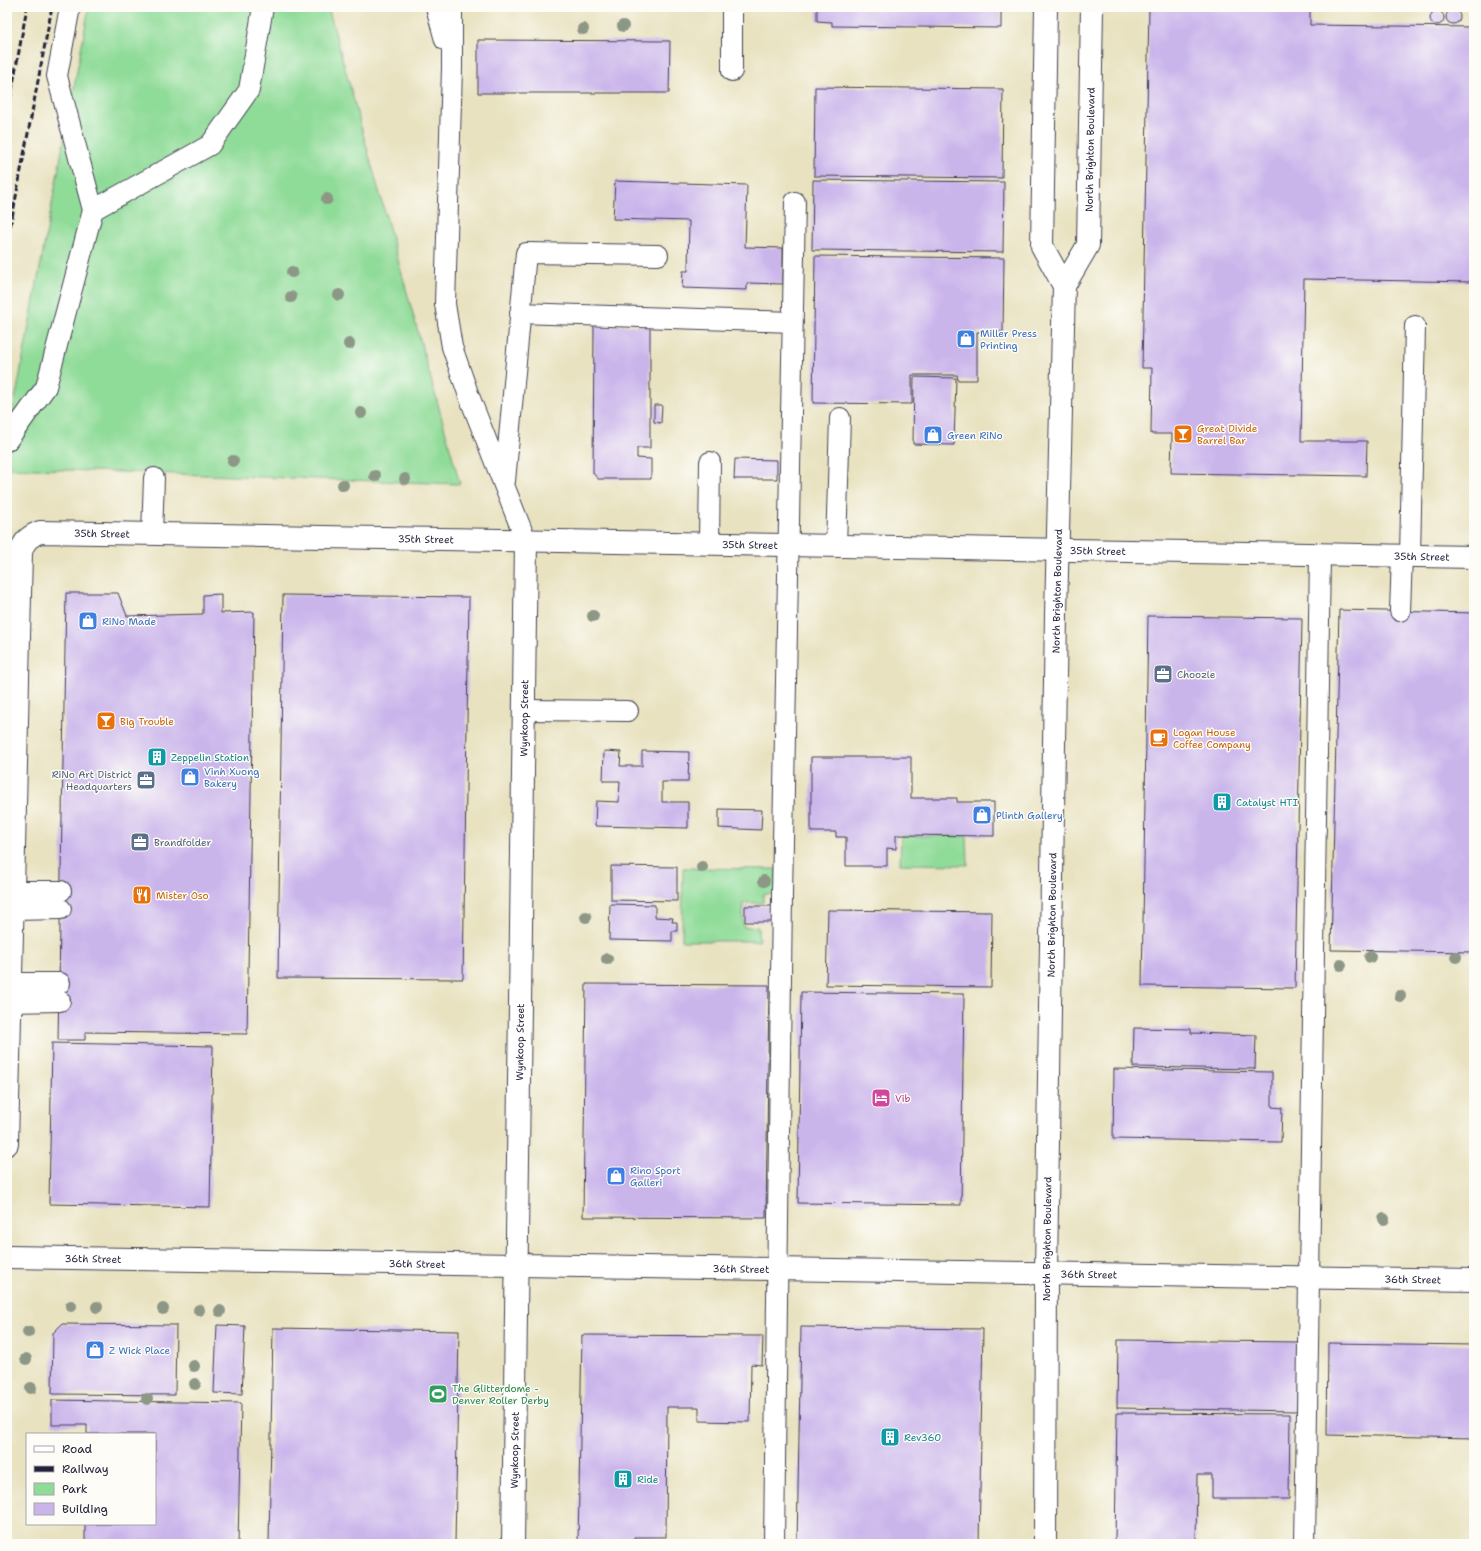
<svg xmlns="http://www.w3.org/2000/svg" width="1481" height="1551" font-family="'Shantell Sans',sans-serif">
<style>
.green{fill:#8fdb98;stroke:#587e6a}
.building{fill:#cab5eb}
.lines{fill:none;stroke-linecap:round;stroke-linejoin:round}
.lane-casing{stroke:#403f4f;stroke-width:22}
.street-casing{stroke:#403f4f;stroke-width:24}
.secondary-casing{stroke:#403f4f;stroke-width:24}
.lane{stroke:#fff;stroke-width:20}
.street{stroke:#fff;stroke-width:22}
.secondary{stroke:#fff;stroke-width:22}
.rail{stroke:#22223b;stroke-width:3;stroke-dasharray:6 3;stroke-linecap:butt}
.tree{fill:#8d9786}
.labels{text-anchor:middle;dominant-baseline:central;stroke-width:3;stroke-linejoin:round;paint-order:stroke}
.street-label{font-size:10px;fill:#22223b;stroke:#fdfcf7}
.shop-label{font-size:10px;fill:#366cbe;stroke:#fdfcf7;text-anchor:start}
.food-label{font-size:10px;fill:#c56008;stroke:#fdfcf7;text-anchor:start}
.service-label{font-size:10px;fill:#4e5e75;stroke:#fdfcf7;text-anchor:start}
.culture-label{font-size:10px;fill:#0d838f;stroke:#fdfcf7;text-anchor:start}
.hotel-label{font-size:10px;fill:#b23c85;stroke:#fdfcf7;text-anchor:start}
.leisure-label{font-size:10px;fill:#27864d;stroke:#fdfcf7;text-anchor:start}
</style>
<rect width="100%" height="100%" fill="#fdfcf7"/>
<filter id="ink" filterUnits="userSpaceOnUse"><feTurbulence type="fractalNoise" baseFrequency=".025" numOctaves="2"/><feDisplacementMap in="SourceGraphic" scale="8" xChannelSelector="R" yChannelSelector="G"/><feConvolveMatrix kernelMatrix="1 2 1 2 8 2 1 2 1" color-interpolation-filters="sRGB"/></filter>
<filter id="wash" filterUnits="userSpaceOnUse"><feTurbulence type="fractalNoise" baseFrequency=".012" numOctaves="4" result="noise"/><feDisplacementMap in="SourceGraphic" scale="16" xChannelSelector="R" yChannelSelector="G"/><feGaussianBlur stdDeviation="0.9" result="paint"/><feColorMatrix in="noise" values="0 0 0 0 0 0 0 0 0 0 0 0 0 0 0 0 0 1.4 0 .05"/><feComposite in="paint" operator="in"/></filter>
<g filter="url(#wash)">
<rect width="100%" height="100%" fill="#e8e2c0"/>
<path class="green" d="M89,7H328L460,484L7,468V443Z
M901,836H967L968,865L900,864Z
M683,868L776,869V894H763V903H743V927H758L759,941H682Z"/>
<g id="blocks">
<path class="building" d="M817,7H1001V28L832,26V22L817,21Z
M1149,7L1310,10V25L1474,27V282L1304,279L1301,441H1367L1366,476L1171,473L1172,434H1151L1152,368H1142Z
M1446 17a7 7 0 1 1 14 0a7 7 0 1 1-14 0Z
M1430 18a7 7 0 1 1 14 0a7 7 0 1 1-14 0Z
M478,40L670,41L669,93H478Z
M815,87L1003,89L1002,178L814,176Z
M813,180L1004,182L1003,252L812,250Z
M615,181L747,185L745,247L783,248V284L747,283V290L682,288L683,271H688L689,221L613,219Z
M815,256L1004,258L1003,332H977V380H958L957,375H912V404L813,403Z
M594,325L650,326V448H637V458L651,459V479H598L593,473Z
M914,377L956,378L954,445L913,444Z
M654,405H662L661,423L654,422Z
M735,459L777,460V479H734Z
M66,593H118L127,616L203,614V595L221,594V613L254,612L247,1034L85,1032V1040H58Z
M283,595L469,597L463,979L278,978Z
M1339,610L1474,613V952L1331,950Z
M1148,616L1302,618L1295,988L1142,986Z
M604,751L621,752L620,766H642V751L689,752L688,782H662V802H688V828L595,826L596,801L619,802L620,781H603Z
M811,757H911V798H957V802H994V836L896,835V849L887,848V866H846V837H836V832H811Z
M719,809L762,810L761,830L719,828Z
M611,866L677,867V901L611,900Z
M610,904L655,905V917L673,918L672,922H677V931H672V941L609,940Z
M745,906H778V922H745Z
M828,910L992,912L991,987L826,985Z
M586,984L769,985L766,1218L583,1217Z
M801,992L964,994L961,1205L798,1203Z
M1134,1028L1191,1029V1033L1256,1035L1255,1069L1133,1067Z
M52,1043L213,1046L210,1207L49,1204Z
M1114,1069L1272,1072V1107L1282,1108L1281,1142L1113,1139Z
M62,1324L176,1325L175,1395L52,1394L53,1333Z
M217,1325L245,1326L242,1394L214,1393Z
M801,1327L983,1329L979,1544H797Z
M273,1328L459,1331L455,1544H269Z
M582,1335L763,1336L762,1365L751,1364L750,1422L699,1421V1407H667L666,1537H634V1544H578Z
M1118,1340L1298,1342L1297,1411L1117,1408Z
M1328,1343L1474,1345V1438L1327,1435Z
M52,1400L241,1403L238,1544H85V1524H155V1434H87V1425H52Z
M1117,1413L1290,1414L1289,1499H1212V1475H1197L1196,1544H1115Z"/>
</g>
</g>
<g filter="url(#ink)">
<use href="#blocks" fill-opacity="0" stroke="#403f4f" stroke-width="1"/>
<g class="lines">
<g class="lane-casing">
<path id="lane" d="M70,7L57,76L93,210
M436,7L445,40
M452,7V68L445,304L452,347L469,396L526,541
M732,71V7
M520,313L793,322
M7,441L46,387L93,210L210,145L249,90L263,7
M505,481L526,253L658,255
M152,534L154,478
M709,544L710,462
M836,546L840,418
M1410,556L1415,326
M1400,611L1402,556
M524,710L628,711
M13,891H61
M13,910L61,909
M11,983H60
M10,1002L60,1001
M774,1544L782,895L795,202
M1305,1544L1320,555"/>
</g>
<g class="street-casing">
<g id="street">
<path id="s1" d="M7,1144L21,552C24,541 29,536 40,532L1474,557"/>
<path id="s2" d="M7,1257L1474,1280"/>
<path id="s3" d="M513,1544L526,541"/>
</g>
</g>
<g class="secondary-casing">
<g id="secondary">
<path d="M1046,7L1042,246L1064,286"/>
<path id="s4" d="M1045,1544L1046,1273L1056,614L1064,286L1088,245L1092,7"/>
</g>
</g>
<use href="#lane" class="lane"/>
<use href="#street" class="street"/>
<use href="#secondary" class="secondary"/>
<path class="rail" d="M7,117L27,7
M7,244L52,7"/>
</g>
<g class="tree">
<circle cx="623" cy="26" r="6"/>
<circle cx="583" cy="29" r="6"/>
<circle cx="327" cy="199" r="6"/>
<circle cx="292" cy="272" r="6"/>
<circle cx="339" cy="295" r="6"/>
<circle cx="291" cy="297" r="6"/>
<circle cx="349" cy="344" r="6"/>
<circle cx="361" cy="413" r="6"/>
<circle cx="233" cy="461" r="6"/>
<circle cx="375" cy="476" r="6"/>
<circle cx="405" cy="479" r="6"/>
<circle cx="343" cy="485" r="6"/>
<circle cx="593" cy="616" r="6"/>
<circle cx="702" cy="867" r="6"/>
<circle cx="764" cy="881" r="6"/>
<circle cx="586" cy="917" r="6"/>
<circle cx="1370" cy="957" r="6"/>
<circle cx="1456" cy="957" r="6"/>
<circle cx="607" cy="959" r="6"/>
<circle cx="1341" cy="965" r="6"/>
<circle cx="1400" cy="996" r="6"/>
<circle cx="1384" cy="1219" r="6"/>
<circle cx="71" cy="1306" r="6"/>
<circle cx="97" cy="1307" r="6"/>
<circle cx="163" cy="1309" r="6"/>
<circle cx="199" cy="1310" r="6"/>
<circle cx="220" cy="1311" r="6"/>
<circle cx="28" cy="1332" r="6"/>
<circle cx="26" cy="1359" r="6"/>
<circle cx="194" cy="1366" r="6"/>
<circle cx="195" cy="1384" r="6"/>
<circle cx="31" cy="1388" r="6"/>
<circle cx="147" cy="1399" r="6"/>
</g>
</g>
<defs>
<g id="shop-square" transform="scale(1)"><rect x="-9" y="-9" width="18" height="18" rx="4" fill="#3f7fe0" stroke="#fdfcf7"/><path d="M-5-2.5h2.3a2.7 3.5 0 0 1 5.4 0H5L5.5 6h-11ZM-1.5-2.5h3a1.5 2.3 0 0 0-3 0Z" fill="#fff"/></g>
<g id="bar-square" transform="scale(1)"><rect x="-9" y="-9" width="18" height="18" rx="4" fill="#e8710a" stroke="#fdfcf7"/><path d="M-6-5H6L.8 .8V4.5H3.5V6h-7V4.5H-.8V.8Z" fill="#fff"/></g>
<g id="office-square" transform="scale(1)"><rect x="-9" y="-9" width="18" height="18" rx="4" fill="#5c6f8a" stroke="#fdfcf7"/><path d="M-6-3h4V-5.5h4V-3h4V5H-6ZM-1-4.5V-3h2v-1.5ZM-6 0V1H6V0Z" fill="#fff"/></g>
<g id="cafe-square" transform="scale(1)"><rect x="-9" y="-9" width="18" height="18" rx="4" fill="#e8710a" stroke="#fdfcf7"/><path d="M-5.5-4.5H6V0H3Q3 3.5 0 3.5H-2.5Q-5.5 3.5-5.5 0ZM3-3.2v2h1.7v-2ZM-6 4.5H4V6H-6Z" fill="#fff"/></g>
<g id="building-square" transform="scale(1)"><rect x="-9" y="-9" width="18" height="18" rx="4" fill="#0f9aa8" stroke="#fdfcf7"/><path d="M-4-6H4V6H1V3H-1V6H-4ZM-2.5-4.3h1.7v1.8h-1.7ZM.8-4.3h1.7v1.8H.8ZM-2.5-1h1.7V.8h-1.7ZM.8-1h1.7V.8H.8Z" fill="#fff"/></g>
<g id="restaurant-square" transform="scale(1)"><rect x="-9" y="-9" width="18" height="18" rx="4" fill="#e8710a" stroke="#fdfcf7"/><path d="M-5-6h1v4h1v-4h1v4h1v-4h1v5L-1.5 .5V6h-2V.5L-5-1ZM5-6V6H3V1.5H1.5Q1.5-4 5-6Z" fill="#fff"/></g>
<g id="hotel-square" transform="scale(1)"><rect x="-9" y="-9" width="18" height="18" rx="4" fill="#d1479c" stroke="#fdfcf7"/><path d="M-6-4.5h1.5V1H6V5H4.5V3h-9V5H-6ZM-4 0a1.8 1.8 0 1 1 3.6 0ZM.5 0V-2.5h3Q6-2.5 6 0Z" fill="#fff"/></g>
<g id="stadium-square" transform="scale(1)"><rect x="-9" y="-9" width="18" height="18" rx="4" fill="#2e9e5b" stroke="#fdfcf7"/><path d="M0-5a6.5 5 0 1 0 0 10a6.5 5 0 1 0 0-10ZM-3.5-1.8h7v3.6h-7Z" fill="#fff"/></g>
</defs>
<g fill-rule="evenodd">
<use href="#shop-square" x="966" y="339"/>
<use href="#bar-square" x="1183" y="434"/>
<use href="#shop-square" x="933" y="435"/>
<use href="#shop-square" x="88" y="621"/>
<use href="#office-square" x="1163" y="674"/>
<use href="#bar-square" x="106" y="721"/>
<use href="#cafe-square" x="1159" y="738"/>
<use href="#building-square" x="157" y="757"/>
<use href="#shop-square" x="190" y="777"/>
<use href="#office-square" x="146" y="780"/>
<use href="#building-square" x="1222" y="802"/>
<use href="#shop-square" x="982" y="815"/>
<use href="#office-square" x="140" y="842"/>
<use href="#restaurant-square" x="142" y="895"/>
<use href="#hotel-square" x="881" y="1098"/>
<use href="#shop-square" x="616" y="1176"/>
<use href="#shop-square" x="95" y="1350"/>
<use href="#stadium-square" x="438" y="1394"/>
<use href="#building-square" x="890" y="1437"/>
<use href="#building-square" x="623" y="1479"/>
</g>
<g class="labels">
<g class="street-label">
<text stroke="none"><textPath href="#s4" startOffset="1401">North Brighton Boulevard</textPath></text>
<text stroke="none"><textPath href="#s1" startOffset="683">35th Street</textPath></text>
<text stroke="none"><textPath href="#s1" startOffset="1007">35th Street</textPath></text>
<text stroke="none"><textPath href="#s1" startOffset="1331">35th Street</textPath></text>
<text stroke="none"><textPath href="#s1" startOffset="1679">35th Street</textPath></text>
<text stroke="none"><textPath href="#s1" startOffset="2003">35th Street</textPath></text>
<text stroke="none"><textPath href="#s4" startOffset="953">North Brighton Boulevard</textPath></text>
<text stroke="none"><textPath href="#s3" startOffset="826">Wynkoop Street</textPath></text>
<text stroke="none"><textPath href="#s4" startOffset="629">North Brighton Boulevard</textPath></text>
<text stroke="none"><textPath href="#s3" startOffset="502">Wynkoop Street</textPath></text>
<text stroke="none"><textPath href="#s4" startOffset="305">North Brighton Boulevard</textPath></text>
<text stroke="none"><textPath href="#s2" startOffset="86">36th Street</textPath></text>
<text stroke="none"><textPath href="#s2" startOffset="410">36th Street</textPath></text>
<text stroke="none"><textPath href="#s2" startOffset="734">36th Street</textPath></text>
<text stroke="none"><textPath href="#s2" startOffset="1082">36th Street</textPath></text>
<text stroke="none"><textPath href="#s2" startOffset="1406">36th Street</textPath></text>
<text stroke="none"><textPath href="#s3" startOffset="94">Wynkoop Street</textPath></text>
</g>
<g class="shop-label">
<text x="980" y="333">Miller Press<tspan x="980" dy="12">Printing</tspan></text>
<text x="947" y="435">Green RiNo</text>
<text x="102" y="621">RiNo Made</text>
<text x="204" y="771">Vinh Xuong<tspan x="204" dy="12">Bakery</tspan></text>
<text x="996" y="815">Plinth Gallery</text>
<text x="630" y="1170">Rino Sport<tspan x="630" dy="12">Galleri</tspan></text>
<text x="109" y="1350">Z Wick Place</text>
</g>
<g class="food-label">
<text x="1197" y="428">Great Divide<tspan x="1197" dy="12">Barrel Bar</tspan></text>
<text x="120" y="721">Big Trouble</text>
<text x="1173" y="732">Logan House<tspan x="1173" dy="12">Coffee Company</tspan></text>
<text x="156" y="895">Mister Oso</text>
</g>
<g class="service-label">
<text x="1177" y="674">Choozle</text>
<text x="132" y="774" text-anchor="end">RiNo Art District<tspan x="132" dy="12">Headquarters</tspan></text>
<text x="154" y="842">Brandfolder</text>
</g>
<g class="culture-label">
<text x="171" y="757">Zeppelin Station</text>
<text x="1236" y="802">Catalyst HTI</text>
<text x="904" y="1437">Rev360</text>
<text x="637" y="1479">Ride</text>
</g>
<g class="hotel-label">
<text x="895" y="1098">Vib</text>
</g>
<g class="leisure-label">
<text x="452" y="1388">The Glitterdome -<tspan x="452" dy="12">Denver Roller Derby</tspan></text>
</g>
</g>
<rect width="1481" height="1551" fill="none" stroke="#fdfcf7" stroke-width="24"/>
<rect x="26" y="1433" width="130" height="92" fill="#fdfcf7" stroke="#a5a5ac"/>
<rect x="34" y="1446" width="20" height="6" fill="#ffffff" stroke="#a5a5ac"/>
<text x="62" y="1453" font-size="12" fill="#22223b">Road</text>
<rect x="34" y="1466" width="20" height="6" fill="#22223b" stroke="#a5a5ac"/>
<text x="62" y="1473" font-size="12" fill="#22223b">Railway</text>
<rect x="34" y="1483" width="20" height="12" fill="#8fdb98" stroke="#a5a5ac"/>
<text x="62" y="1493" font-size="12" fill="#22223b">Park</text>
<rect x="34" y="1503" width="20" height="12" fill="#cab5eb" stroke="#a5a5ac"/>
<text x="62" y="1513" font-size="12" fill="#22223b">Building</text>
</svg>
